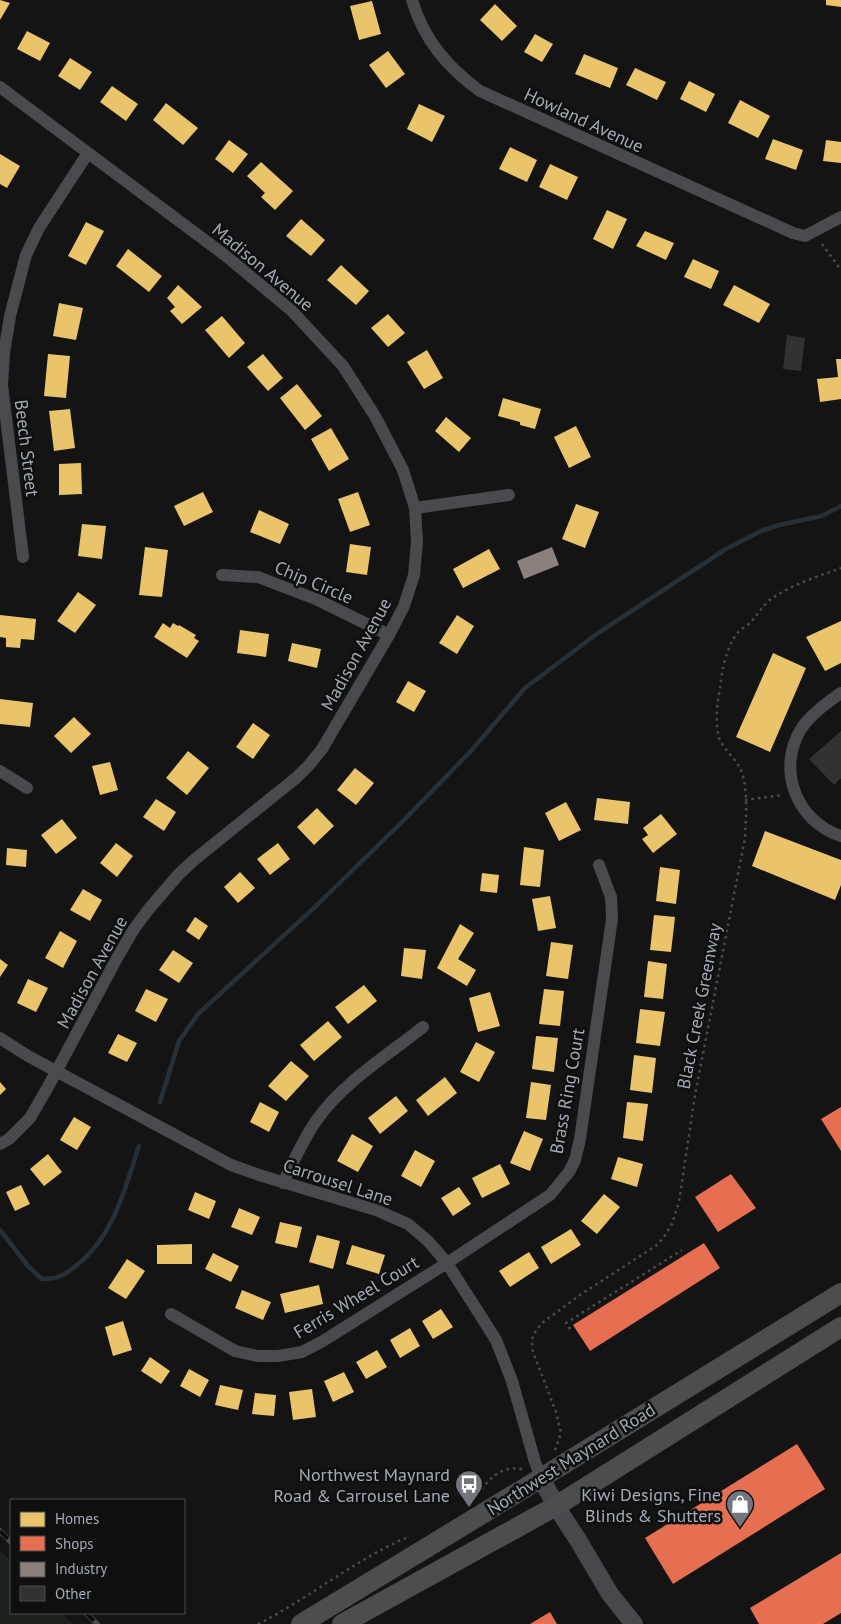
<svg xmlns="http://www.w3.org/2000/svg" width="841" height="1624" font-family="'PT Sans',sans-serif">
<style>
.green{fill:#1a221b}
.homes{fill:#e9c46a}
.shops{fill:#e76f51}
.industry{fill:#8a817c}
.lines{fill:none;stroke-linecap:round;stroke-linejoin:round}
.stream{stroke:#273037;stroke-width:4.5}
.building{fill:#323234}
.path{stroke:#4a4c4f;stroke-width:2.5;stroke-dasharray:2.5 4;stroke-linecap:butt}
.street{stroke:#484a4d;stroke-width:12}
.secondary{stroke:#46484c;stroke-width:18}
.primary{stroke:#4b4d4f;stroke-width:20}
.rail-casing{stroke:#484a4d;stroke-width:5.5}
.rail{stroke:#0f0f10;stroke-width:4;stroke-dasharray:11;stroke-linecap:butt}
.labels{text-anchor:middle;dominant-baseline:central;stroke-width:5;stroke-linejoin:round;paint-order:stroke}
.street-label{font-size:18px;fill:#a4abb7;stroke:#0f0f10}
.poi-label{font-size:18px;fill:#a4abb7;stroke:#0f0f10;text-anchor:end}
</style>
<rect width="100%" height="100%" fill="#141414"/>
<path class="green" d="M0,1550L11,1562V1613H62L73,1624H0Z"/>
<path class="homes" d="M0,0L10,3L0,20Z
M826,0H841V7L826,5Z
M372,1L381,34L359,40L350,6Z
M495,4L517,26L502,41L480,20Z
M27,31L50,43L40,61L17,49Z
M535,34L553,44L542,62L524,52Z
M388,51L405,74L386,88L369,65Z
M584,54L618,68L610,88L575,74Z
M70,58L92,72L80,90L58,76Z
M635,68L666,82L657,100L626,85Z
M689,81L715,94L706,112L680,99Z
M112,86L138,104L126,121L100,102Z
M740,100L770,116L758,138L728,123Z
M166,103L198,128L183,145L153,120Z
M419,104L445,116L432,142L407,129Z
M773,139L803,150L796,170L765,159Z
M229,140L248,154L233,173L215,159Z
M826,140L841,142V163L823,161Z
M510,147L537,160L527,182L499,169Z
M0,154L20,166L7,188L0,184Z
M261,162L293,191L275,210L261,197L265,193L247,176Z
M550,164L578,177L567,200L539,187Z
M607,210L627,219L613,249L593,239Z
M301,219L325,240L311,256L286,236Z
M86,222L104,231L86,265L68,256Z
M645,231L674,243L666,260L636,246Z
M128,249L162,276L149,292L116,266Z
M693,259L719,271L711,289L684,277Z
M341,265L369,291L356,305L327,280Z
M178,285L202,307L182,324L170,311L175,307L167,298Z
M734,285L770,304L759,323L723,305Z
M59,303L83,308L76,340L53,336Z
M388,314L405,333L388,347L371,328Z
M222,316L245,343L229,358L205,330Z
M427,350L443,378L424,389L407,362Z
M48,354L70,356L66,398L44,396Z
M263,354L283,378L268,391L247,367Z
M836,359H841V399L820,402L817,379L838,377Z
M297,384L322,416L305,430L280,398Z
M503,398L541,409L535,429L520,425V422L498,416Z
M70,409L75,448L54,451L49,411Z
M446,417L471,438L459,452L435,431Z
M576,426L591,457L569,468L554,437Z
M331,428L349,459L329,471L311,439Z
M81,463L82,494L59,495V464Z
M203,492L213,512L184,526L174,506Z
M358,492L370,525L350,532L338,499Z
M576,504L599,512L585,548L562,539Z
M259,510L289,524L280,544L250,532Z
M82,524L106,526L102,559L78,556Z
M350,544L371,547L367,575L346,572Z
M145,547L168,550L162,597L139,595Z
M489,549L500,569L463,588L453,569Z
M78,592L96,605L75,633L57,621Z
M0,615L36,619L34,640L21,639L20,648L6,647V638L0,637Z
M457,615L474,626L457,654L439,643Z
M841,621V663L825,671L806,637Z
M163,623L170,628L173,623L178,626L179,625L196,635L194,638L199,641L187,658L154,637Z
M240,630L269,634L266,657L237,653Z
M292,643L321,649L317,668L288,661Z
M773,653L806,668L770,752L736,737Z
M408,681L426,691L414,712L396,702Z
M0,699L33,703L30,727L0,724Z
M74,717L91,734L71,753L54,736Z
M253,723L270,735L253,759L236,747Z
M188,751L209,768L187,795L166,778Z
M110,762L118,790L100,795L92,766Z
M355,768L374,783L356,805L337,790Z
M597,798L630,802L628,824L594,820Z
M156,799L176,812L164,831L143,817Z
M566,802L581,830L559,841L545,813Z
M317,808L334,826L314,845L297,827Z
M661,814L677,834L653,853L642,839L648,835L643,828Z
M62,819L77,838L56,854L41,835Z
M765,831L841,860V885L835,900L752,866Z
M116,843L133,856L117,877L100,863Z
M278,843L290,859L270,875L257,859Z
M524,847L544,850L540,887L520,885Z
M7,848L27,850L26,867L6,865Z
M660,867L680,870L676,904L656,901Z
M240,872L255,888L238,903L224,887Z
M482,873L499,875L497,893L480,891Z
M83,889L102,900L90,921L70,910Z
M550,896L556,928L538,931L532,899Z
M654,915L675,917L671,952L650,950Z
M195,917L208,926L199,940L186,931Z
M460,924L474,933L458,959L476,970L467,986L437,968Z
M60,931L77,941L63,968L45,958Z
M551,942L573,945L568,979L546,976Z
M404,948L426,950L422,979L401,976Z
M173,950L193,963L179,983L159,970Z
M0,959L8,965L0,977Z
M648,961L667,964L663,999L644,997Z
M28,979L48,988L36,1012L17,1003Z
M364,985L377,1001L348,1024L335,1007Z
M146,989L168,999L156,1022L135,1011Z
M544,989L564,991L560,1026L539,1024Z
M490,992L500,1026L478,1032L469,998Z
M640,1009L665,1012L660,1046L636,1043Z
M328,1021L342,1037L314,1061L300,1045Z
M118,1034L137,1043L127,1062L108,1053Z
M536,1036L558,1038L554,1072L532,1069Z
M476,1042L495,1052L479,1082L460,1072Z
M634,1055L656,1058L652,1093L630,1090Z
M291,1061L309,1076L286,1101L268,1086Z
M445,1077L457,1093L428,1116L416,1100Z
M0,1082L6,1089L0,1095Z
M531,1082L551,1085L546,1120L526,1118Z
M396,1096L408,1111L380,1134L368,1118Z
M260,1102L279,1112L269,1132L250,1122Z
M627,1102L648,1104L643,1141L623,1138Z
M74,1117L91,1127L77,1150L60,1140Z
M524,1131L543,1139L530,1171L510,1163Z
M352,1134L373,1146L358,1172L337,1161Z
M415,1150L435,1161L421,1187L401,1176Z
M48,1154L62,1172L44,1186L30,1169Z
M618,1157L643,1164L637,1187L611,1179Z
M500,1164L510,1184L482,1198L472,1178Z
M21,1185L30,1204L15,1211L6,1192Z
M459,1187L471,1204L453,1216L441,1198Z
M195,1192L216,1201L209,1219L188,1210Z
M604,1194L620,1207L597,1234L581,1221Z
M239,1208L260,1217L252,1235L231,1227Z
M280,1222L302,1227L297,1248L275,1243Z
M571,1229L581,1245L551,1264L541,1247Z
M317,1235L340,1241L333,1269L309,1262Z
M192,1244V1264H157V1245Z
M352,1245L385,1255L379,1274L346,1264Z
M529,1252L539,1268L510,1287L499,1271Z
M213,1253L239,1266L231,1282L205,1269Z
M127,1259L145,1271L126,1299L108,1288Z
M319,1285L323,1304L285,1313L280,1294Z
M242,1290L271,1302L263,1320L235,1308Z
M441,1309L453,1327L433,1339L422,1321Z
M123,1321L132,1350L113,1356L105,1327Z
M410,1328L420,1346L400,1358L390,1340Z
M377,1350L387,1367L366,1379L356,1362Z
M150,1357L170,1371L161,1384L141,1371Z
M189,1369L209,1380L200,1397L180,1386Z
M344,1372L354,1392L333,1402L324,1381Z
M220,1385L243,1390L238,1410L215,1405Z
M312,1389L316,1417L293,1420L289,1392Z
M255,1393L276,1395L274,1416L252,1414Z"/>
<path class="shops" d="M841,1107V1151L821,1119Z
M731,1174L756,1208L718,1232L695,1197Z
M704,1243L720,1268L590,1351L573,1325Z
M797,1444L825,1489L673,1584L645,1538Z
M841,1553V1613L823,1624H759L750,1608Z
M550,1612L557,1624H530Z"/>
<path class="industry" d="M552,547L559,565L524,579L517,561Z"/>
<g class="lines">
<path class="stream" d="M160,1102L179,1041L198,1014L316,906L403,821L470,752L525,688L598,633L726,549L761,531L779,525L822,516L841,506
M0,1230L28,1266L42,1279C47,1278 53,1279 58,1277C65,1275 72,1269 77,1265C114,1236 125,1188 139,1146"/>
</g>
<path class="building" d="M787,335L805,338L801,371L783,369Z
M841,731V778L834,785L809,759Z"/>
<g class="lines">
<path class="path" d="M822,244L841,270
M745,800L783,795
M570,1329L566,1323L682,1250
M555,1450L561,1433L556,1412L533,1352L532,1343L533,1335L542,1323L580,1295L657,1245L664,1237L672,1224L679,1202L695,1095L745,838C746,820 748,790 742,773C738,760 724,751 719,738C715,722 717,704 720,688C722,670 726,646 739,631C743,628 748,625 751,622C759,613 764,603 774,597C794,584 819,576 841,568
M473,1499C488,1482 497,1465 522,1469
M258,1624C310,1598 354,1560 408,1537"/>
<path class="street" d="M412,0C424,40 447,67 480,91L793,233L805,236L841,217
M0,87L226,256L292,311L343,366L375,416L403,470L415,508L417,542L414,575L404,606L389,635L322,749L309,765L296,778L194,860L178,875L148,910L134,929L117,958L49,1085L30,1118L9,1139L0,1144
M415,508L509,495
M23,557L2,385L4,353L10,316L26,255L39,228L88,153
M222,575L258,577L318,600L389,635
M841,693C827,703 811,714 801,729C776,770 797,822 841,836
M0,771L27,788
M0,1038L28,1056L231,1165L259,1175L376,1210L408,1224L428,1241L447,1263L496,1340L512,1381L535,1462L541,1478
M283,1183C293,1162 303,1140 316,1121C341,1084 388,1055 423,1027
M171,1314L235,1351L257,1356H278L302,1352L323,1341L447,1263L550,1195L569,1172L575,1160L580,1139L612,919L611,897L599,865"/>
<path class="secondary" d="M541,1478L556,1506L578,1540L610,1594L634,1624"/>
<path class="primary" d="M301,1624L520,1491L841,1293
M342,1624L556,1506L841,1327"/>
<g class="rail-casing">
<path id="rail" d="M0,1531L11,1542
M86,1613L97,1624"/>
</g>
<use href="#rail" class="rail"/>
</g>
<defs>
<g id="bus-pin" transform="scale(1.4375)"><path d="M0 17L-7.5 6A9.5 9.5 0 1 1 7.5 6Z" fill="#72767e" stroke="#0f0f10"/><path d="M-5-6H5V4H4V6H2V4H-2V6H-4V4H-5ZM-3.5-4V0h7V-4ZM-3.5 1.2v1.5H-2V1.2ZM2 1.2v1.5H3.5V1.2Z" fill="#fff"/></g>
<g id="shop-pin" transform="scale(1.4375)"><path d="M0 17L-7.5 6A9.5 9.5 0 1 1 7.5 6Z" fill="#72767e" stroke="#0f0f10"/><path d="M-5-2.5h2.3a2.7 3.5 0 0 1 5.4 0H5L5.5 6h-11ZM-1.5-2.5h3a1.5 2.3 0 0 0-3 0Z" fill="#fff"/></g>
</defs>
<g fill-rule="evenodd">
<use href="#bus-pin" x="469" y="1484"/>
<use href="#shop-pin" x="740" y="1504"/>
</g>
<g class="labels">
<g class="street-label">
<text transform="translate(584 120) rotate(25)">Howland Avenue</text>
<text transform="translate(263 267) rotate(40)">Madison Avenue</text>
<text transform="translate(27 448) rotate(83)">Beech Street</text>
<text transform="translate(314 582) rotate(23)">Chip Circle</text>
<text transform="translate(356 654) rotate(-61)">Madison Avenue</text>
<text transform="translate(92 972) rotate(-61)">Madison Avenue</text>
<text transform="translate(699 1006) rotate(-79)">Black Creek Greenway</text>
<text transform="translate(567 1091) rotate(-80)">Brass Ring Court</text>
<text transform="translate(338 1182) rotate(18)">Carrousel Lane</text>
<text transform="translate(356 1297) rotate(-31)">Ferris Wheel Court</text>
<text transform="translate(571 1459) rotate(-32)">Northwest Maynard Road</text>
</g>
<g class="poi-label">
<text x="450" y="1474">Northwest Maynard<tspan x="450" dy="21">Road &amp; Carrousel Lane</tspan></text>
<text x="721" y="1494">Kiwi Designs, Fine<tspan x="721" dy="21">Blinds &amp; Shutters</tspan></text>
</g>
</g>
<rect x="10" y="1499" width="175" height="115" fill="#0f0f10" stroke="#4b4d53"/>
<rect x="20" y="1512" width="25" height="15" fill="#e9c46a" stroke="#4b4d53"/>
<text x="55" y="1524" font-size="15" fill="#a4abb7">Homes</text>
<rect x="20" y="1536" width="25" height="15" fill="#e76f51" stroke="#4b4d53"/>
<text x="55" y="1549" font-size="15" fill="#a4abb7">Shops</text>
<rect x="20" y="1562" width="25" height="15" fill="#8a817c" stroke="#4b4d53"/>
<text x="55" y="1574" font-size="15" fill="#a4abb7">Industry</text>
<rect x="20" y="1586" width="25" height="15" fill="#323234" stroke="#4b4d53"/>
<text x="55" y="1599" font-size="15" fill="#a4abb7">Other</text>
</svg>
